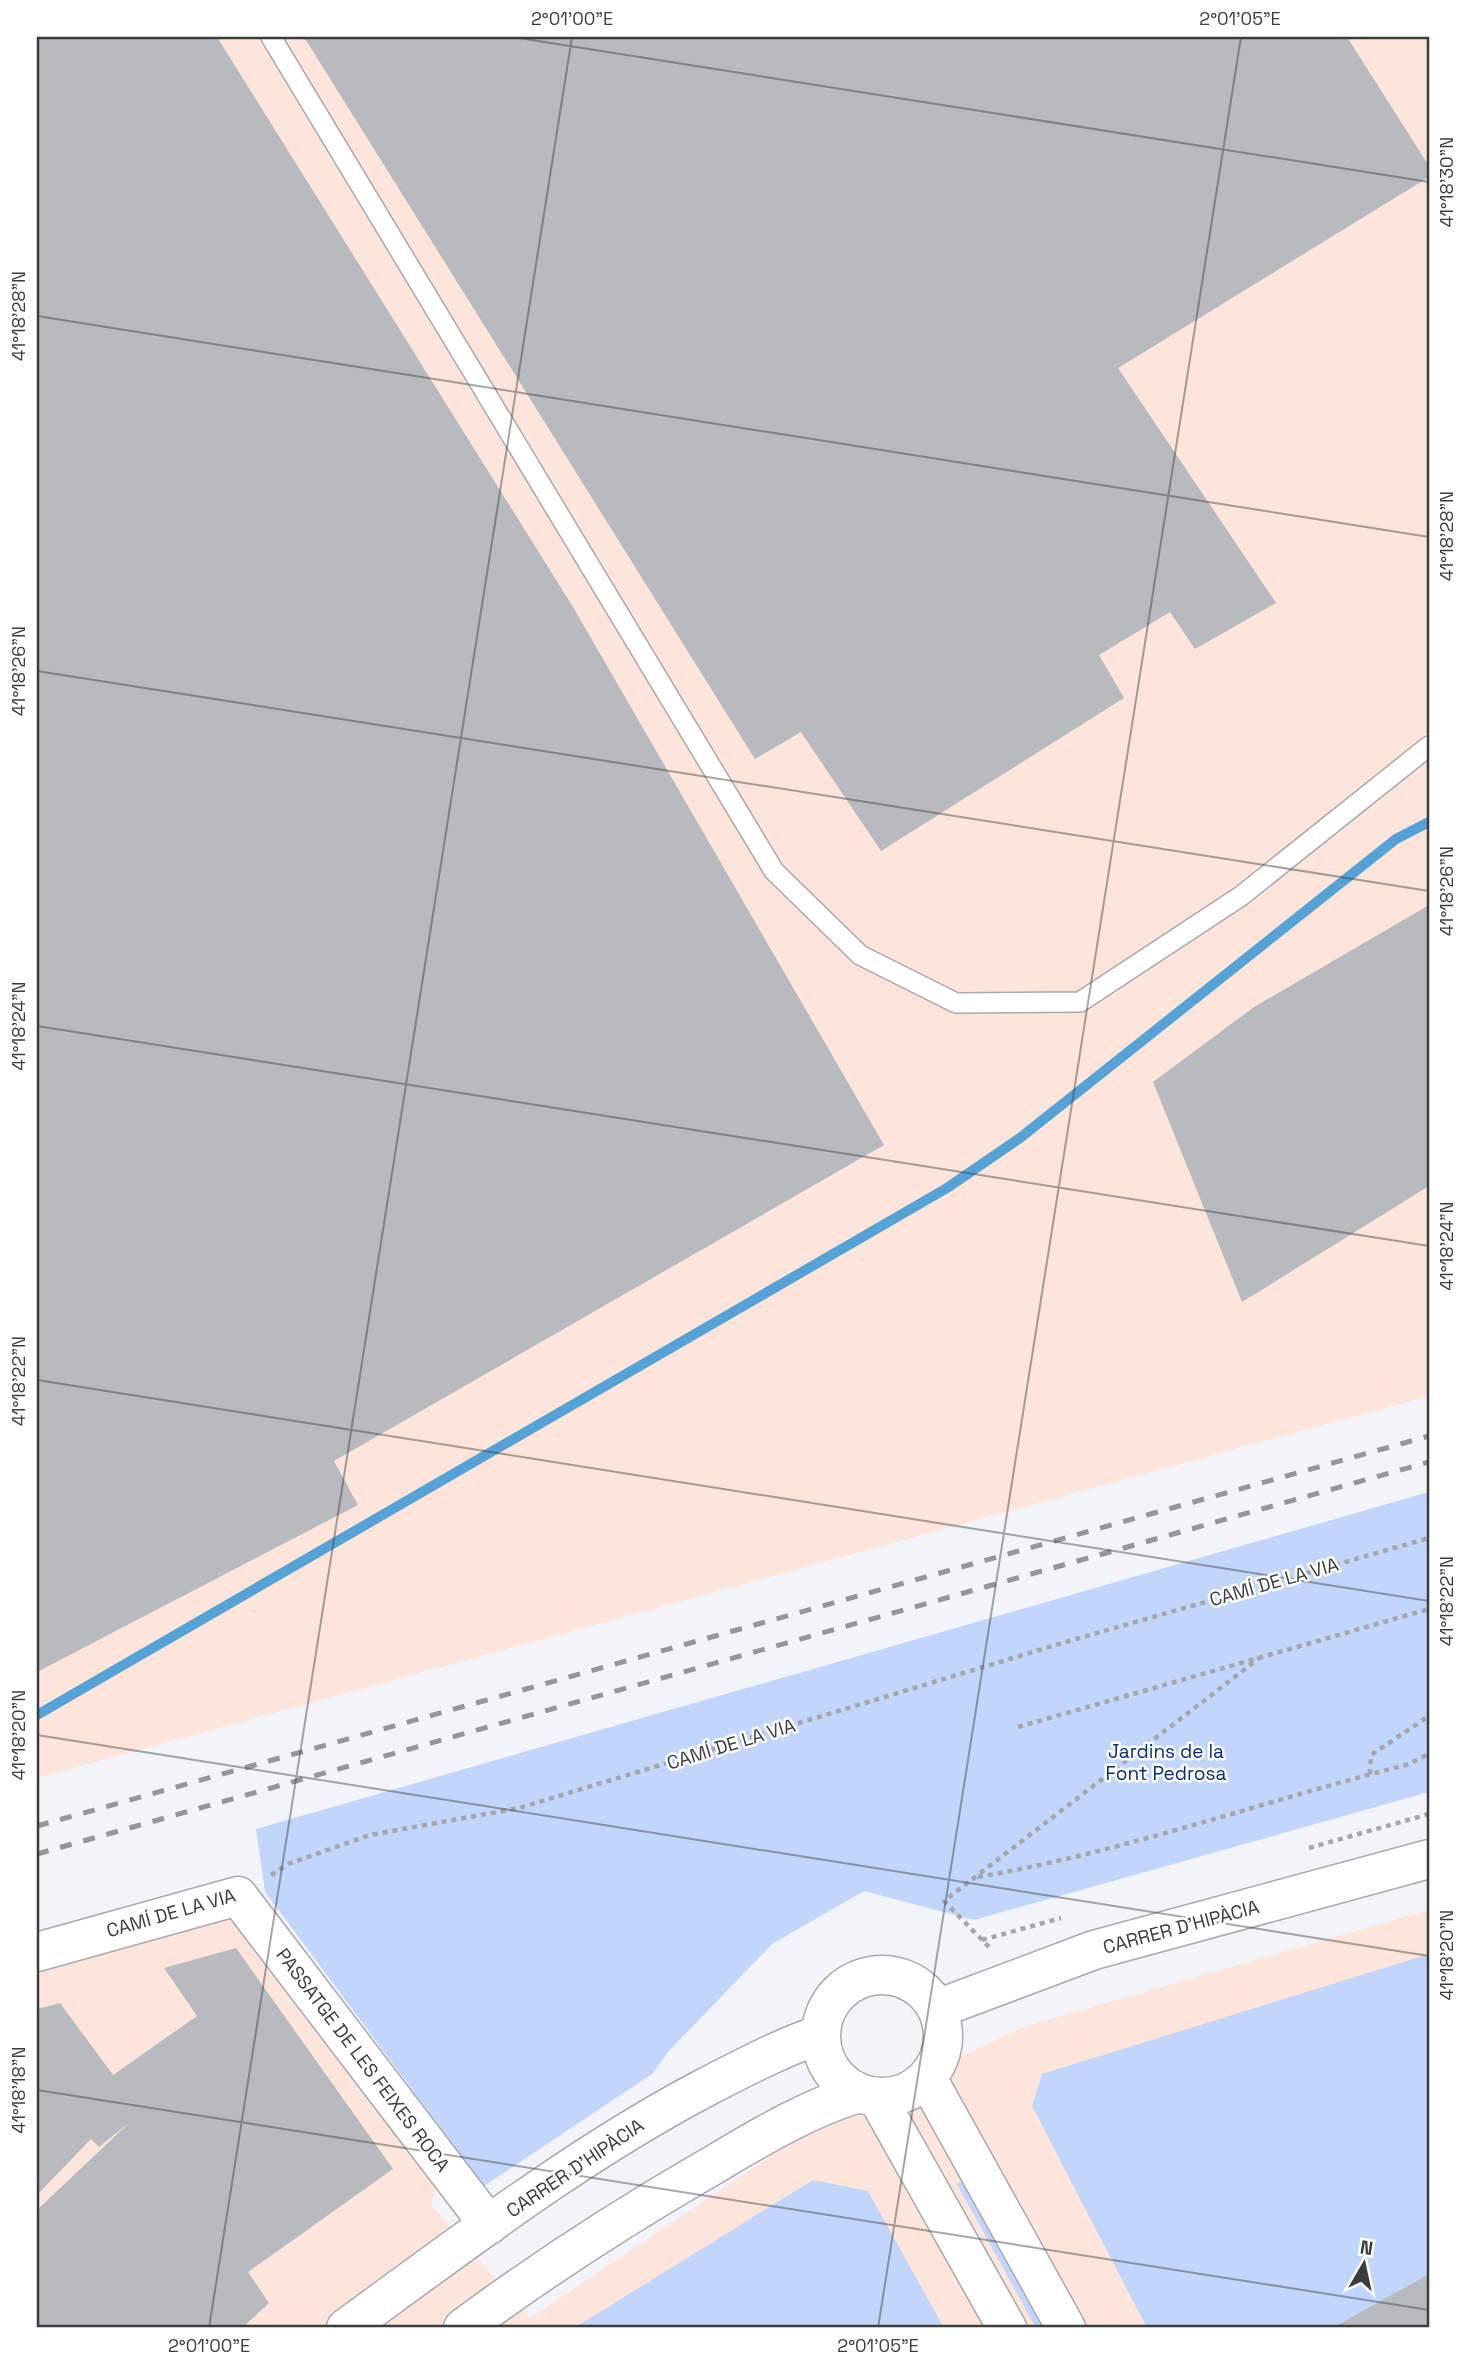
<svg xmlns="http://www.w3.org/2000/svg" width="1466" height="2365" font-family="'Space Grotesk',sans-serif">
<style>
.industrial{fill:#fde5db}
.green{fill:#c1d6fa}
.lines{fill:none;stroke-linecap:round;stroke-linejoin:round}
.stream{stroke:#54a2d6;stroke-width:10}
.building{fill:#b7babe}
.service-casing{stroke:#a7a9ae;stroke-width:22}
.minor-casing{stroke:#a7a9ae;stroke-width:41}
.path{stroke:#a4a6aa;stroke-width:4.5;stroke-dasharray:5 5;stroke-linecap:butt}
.service{stroke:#fff;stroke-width:19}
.minor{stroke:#fff;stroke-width:38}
.rail{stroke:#95969a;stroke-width:5;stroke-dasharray:12 12;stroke-linecap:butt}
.ticks{fill:none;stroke:#3b3c3e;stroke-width:2;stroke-opacity:0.45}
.labels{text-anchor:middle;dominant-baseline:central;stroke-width:5;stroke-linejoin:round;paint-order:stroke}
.street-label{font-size:19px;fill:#3b3c3e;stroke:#fff}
.park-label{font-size:19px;fill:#072c7a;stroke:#fff}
.neatline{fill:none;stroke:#3b3c3e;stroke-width:2.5}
.ticks-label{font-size:18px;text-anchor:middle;fill:#3b3c3e}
</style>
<rect width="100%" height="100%" fill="#f2f4f9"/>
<path class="industrial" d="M37,37H1429V1396L37,1778Z
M1429,1910V2328H37V1959L232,1912L438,2185L431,2205L530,2318L823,2121L1026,2026Z"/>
<path class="green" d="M1429,1492V1792L974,1920L864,1891L772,1944L669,2051L652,2074L484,2186L265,1892L256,1829Z
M1429,1954V2274L1332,2328H1147L1032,2106L1042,2074Z
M813,2180L868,2191L944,2328H574Z
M965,2180L1047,2328H1036L957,2184Z"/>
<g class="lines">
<path class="stream" d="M37,1715L947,1188L1020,1138L1396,839L1429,822"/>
</g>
<path class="building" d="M37,37H217L573,607L884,1145L334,1461L358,1505L37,1672Z
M304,37H1347L1429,166V177L1118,368L1276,603L1195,649L1170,612L1099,655L1124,698L881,851L801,732L755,759Z
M1429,905V1186L1242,1302L1153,1082L1254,1007Z
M236,1948L393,2169L248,2272L269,2303L242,2328H37V2210L130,2122L99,2147L91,2139L37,2195V2009L60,2003L113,2075L197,2016L164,1968Z
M1429,2274V2328H1332Z"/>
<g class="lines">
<g class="service-casing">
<path id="service" d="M271,37L774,871L860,955L956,1003L1080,1002L1241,896L1429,746"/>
</g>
<g class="minor-casing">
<path id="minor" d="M37,1952L238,1896L489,2225
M821 2036a61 61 0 1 1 122 0a61 61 0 1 1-122 0Z
M937,2009L1094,1950L1429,1859
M927,2078L1066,2328
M877,2097L1007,2328
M346,2328C463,2243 580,2153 708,2086C745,2067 781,2048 819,2035
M463,2328C540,2271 620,2219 703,2171C754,2141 803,2110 859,2093"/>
</g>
<path class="path" d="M1018,1727L1429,1609
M1370,1774L1371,1755L1429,1716
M1309,1848L1429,1814
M271,1875L288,1864L370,1835L519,1808L1069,1641L1429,1538
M978,1877C1124,1852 1263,1801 1406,1765L1429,1754
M982,1940L1061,1918
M989,1947L944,1901L1262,1656"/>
<use href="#service" class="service"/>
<use href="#minor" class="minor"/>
<path class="rail" d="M37,1826L1429,1436
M37,1854L1429,1462"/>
</g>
<path class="ticks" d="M513,37L1429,182M37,316L1429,537M37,671L1429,891M37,1026L1429,1246M37,1380L1429,1601M37,1735L1429,1956M37,2090L1429,2310M209,2328L572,37M878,2328L1241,37"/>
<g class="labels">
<g class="street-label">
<text transform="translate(1274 1582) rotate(-16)">CAMÍ DE LA VIA</text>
<text transform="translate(731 1744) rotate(-17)">CAMÍ DE LA VIA</text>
<text transform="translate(171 1913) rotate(-16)">CAMÍ DE LA VIA</text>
<text transform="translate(1181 1927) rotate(-15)">CARRER D'HIPÀCIA</text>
<text transform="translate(363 2060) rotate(53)">PASSATGE DE LES FEIXES ROCA</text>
<text transform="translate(575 2168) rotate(-34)">CARRER D'HIPÀCIA</text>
</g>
<g class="park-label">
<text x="1166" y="1751">Jardins de la<tspan x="1166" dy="22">Font Pedrosa</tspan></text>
</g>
</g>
<rect width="1466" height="2365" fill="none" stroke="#ffffff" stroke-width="77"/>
<g transform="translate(1364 2264) rotate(9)" stroke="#ffffff" stroke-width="5" paint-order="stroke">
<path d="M0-5L12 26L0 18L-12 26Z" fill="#3b3c3e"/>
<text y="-10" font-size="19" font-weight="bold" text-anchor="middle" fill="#3b3c3e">N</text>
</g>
<rect x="38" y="38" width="1390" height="2288" class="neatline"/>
<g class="ticks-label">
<text x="572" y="25">2°01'00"E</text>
<text x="1240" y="25">2°01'05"E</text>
<text transform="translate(1447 182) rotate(-90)" y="6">41°18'30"N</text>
<text transform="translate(19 316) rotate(-90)" y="6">41°18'28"N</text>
<text transform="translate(1447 536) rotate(-90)" y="6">41°18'28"N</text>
<text transform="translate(19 671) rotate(-90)" y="6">41°18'26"N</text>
<text transform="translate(1447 891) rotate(-90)" y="6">41°18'26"N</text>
<text transform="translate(19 1026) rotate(-90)" y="6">41°18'24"N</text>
<text transform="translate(1447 1246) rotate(-90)" y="6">41°18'24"N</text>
<text transform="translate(19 1381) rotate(-90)" y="6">41°18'22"N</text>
<text transform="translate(1447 1601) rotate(-90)" y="6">41°18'22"N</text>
<text transform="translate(19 1735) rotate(-90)" y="6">41°18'20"N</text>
<text transform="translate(1447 1955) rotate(-90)" y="6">41°18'20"N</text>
<text transform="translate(19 2090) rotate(-90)" y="6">41°18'18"N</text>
<text x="209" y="2352">2°01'00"E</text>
<text x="878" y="2352">2°01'05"E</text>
</g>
</svg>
